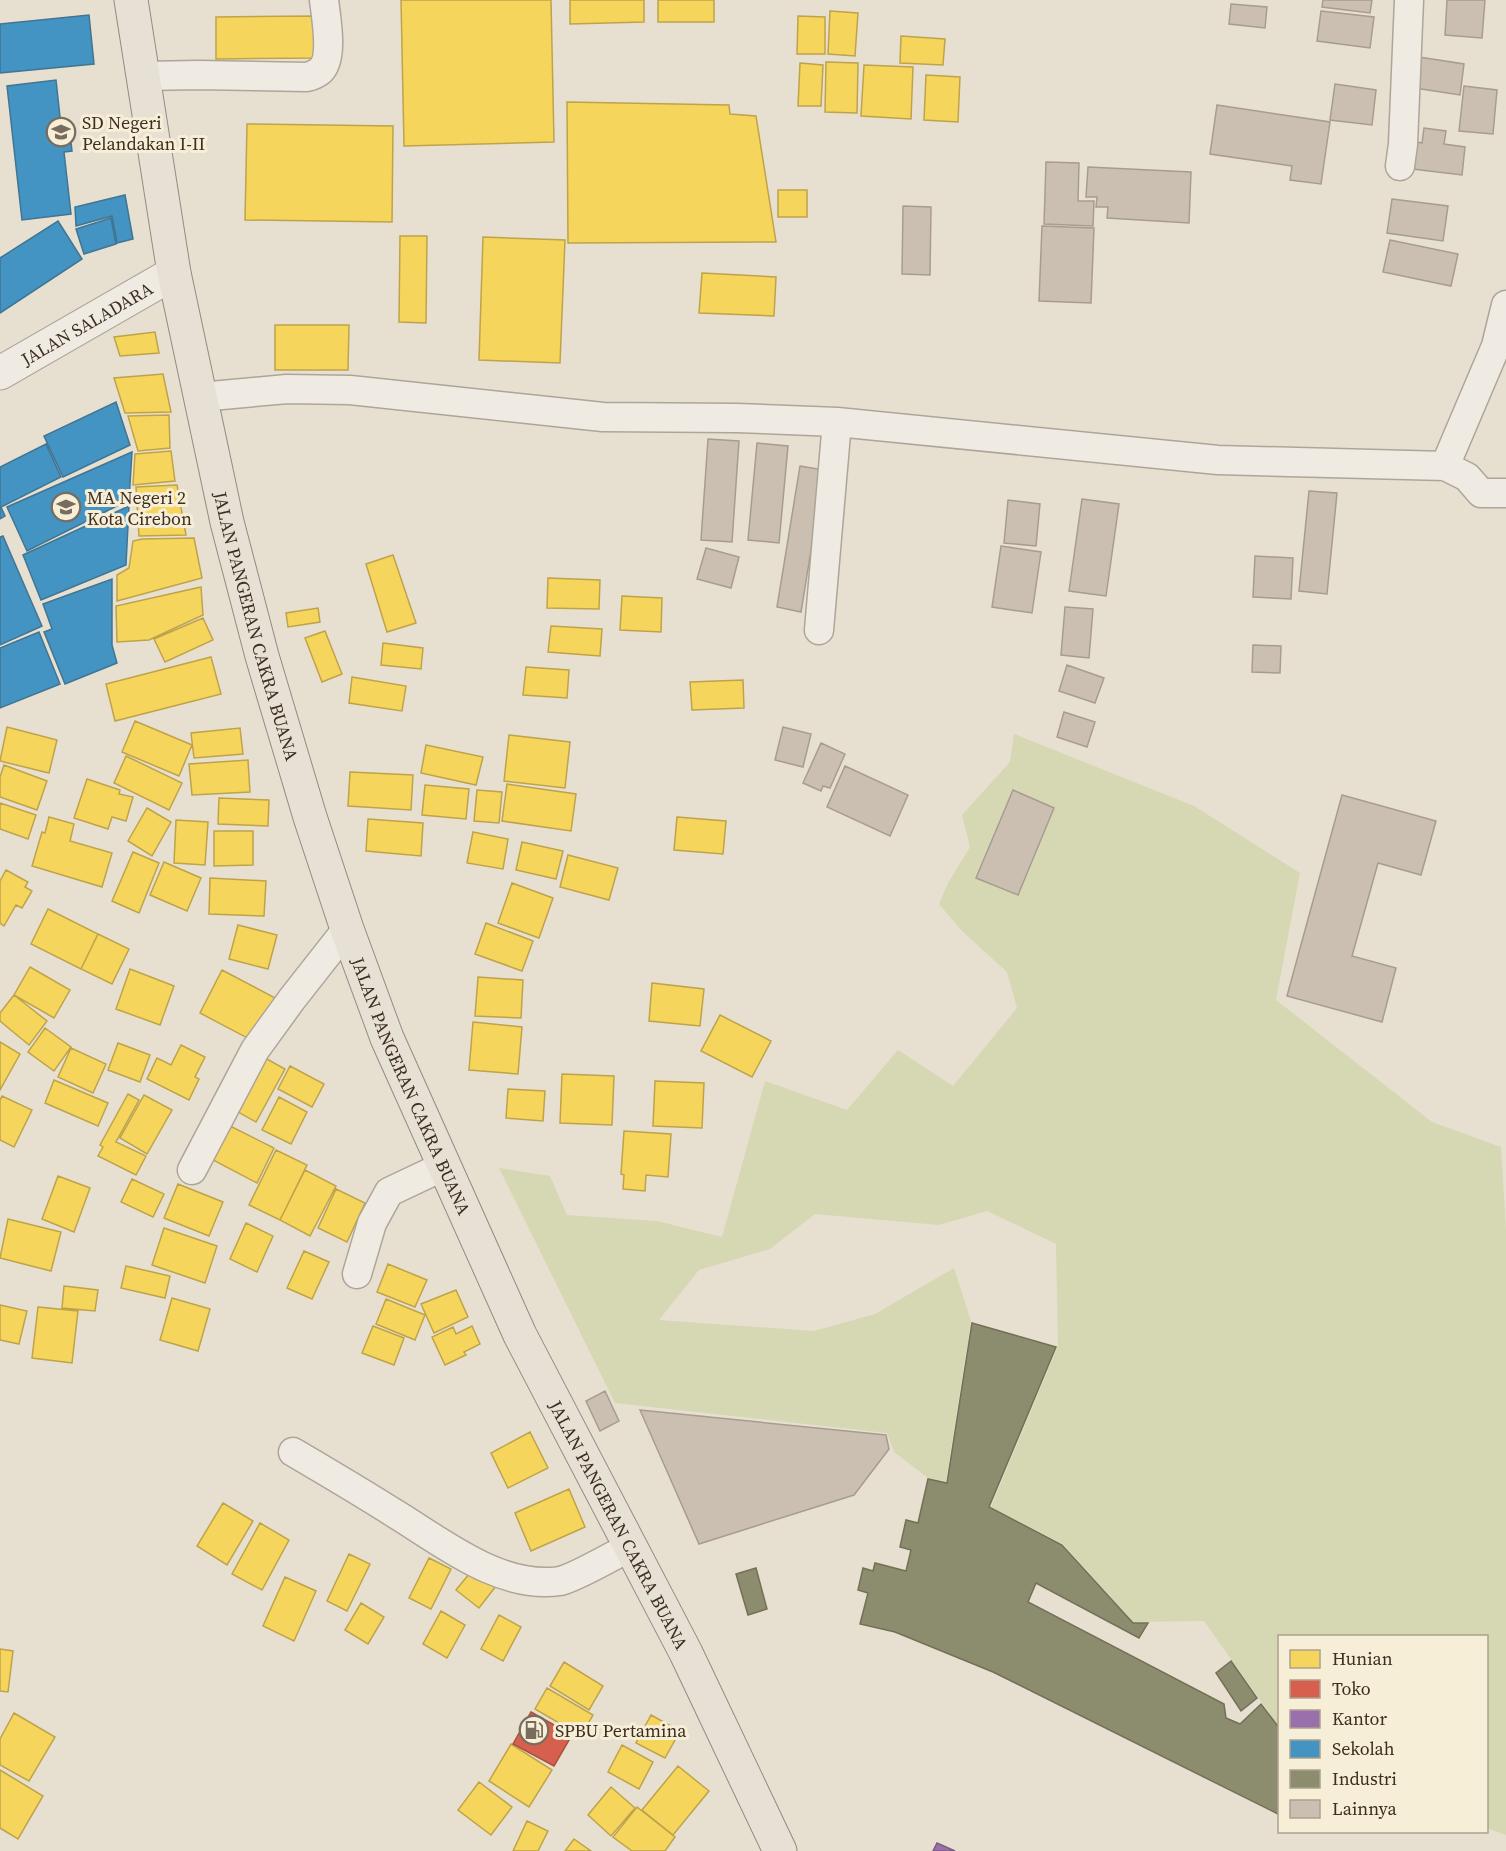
<svg xmlns="http://www.w3.org/2000/svg" width="1506" height="1851" font-family="'Source Serif 4',serif">
<style>
.green{fill:#d6d7b3}
.homes{fill:#f6d55c;stroke:#bea34a;stroke-width:1.5}
.shops{fill:#d6604d;stroke:#a85140;stroke-width:1.5}
.offices{fill:#9970ab;stroke:#7d5c81;stroke-width:1.5}
.schools{fill:#4393c3;stroke:#417592;stroke-width:1.5}
.industry{fill:#8c8c6e;stroke:#747057;stroke-width:1.5}
.building{fill:#cbbfb2;stroke:#a89c90;stroke-width:1.5}
.lines{fill:none;stroke-linecap:round;stroke-linejoin:round}
.minor-casing{stroke:#ada599;stroke-width:31}
.tertiary-casing{stroke:#ada599;stroke-width:35}
.primary-casing{stroke:#928b80;stroke-width:35}
.minor{stroke:#efebe3;stroke-width:28}
.tertiary{stroke:#efebe3;stroke-width:33}
.primary{stroke:#e6e1d4;stroke-width:33}
.labels{text-anchor:middle;dominant-baseline:central;stroke-width:6;stroke-linejoin:round;paint-order:stroke}
.poi-label{font-size:18px;fill:#3d2e20;stroke:#f7eed8;text-anchor:start}
.street-label{font-size:18px;fill:#3d2e20;stroke:#f7eed8}
</style>
<rect width="100%" height="100%" fill="#e7e0d1"/>
<path class="green" d="M1014,734L1194,806L1300,873L1276,1000L1432,1122L1501,1147L1506,1230V1835L1487,1828L1486,1636H1280L1279,1727L1204,1621L1133,1622L1063,1544L991,1507L1058,1346L1056,1244L987,1211L939,1225L815,1214L770,1249L699,1270L659,1320L814,1331L875,1314L954,1268L971,1321L946,1481L928,1478L894,1452L887,1433L615,1403L499,1168L550,1176L567,1215L657,1221L722,1237L765,1081L847,1110L898,1050L953,1086L1017,1008L1007,972L962,931L939,904L948,883L970,847L962,815L1010,762Z"/>
<path class="homes" d="M401,0H551L554,142L404,146Z
M570,0H644V22L570,24Z
M658,0H714V22H658Z
M830,11L858,13L855,56L828,54Z
M314,16L315,58L216,59V17Z
M798,16L825,17V54H797Z
M901,36L945,39L943,65L900,63Z
M826,62L858,63L857,113L825,112Z
M800,63L823,65L821,106H798Z
M864,65L913,67L911,119L861,116Z
M926,75L960,77L958,122L924,120Z
M567,102L729,105L730,114L756,116L776,242L568,243Z
M247,124L393,126L392,222L245,220Z
M778,190H807V217H778Z
M400,236H427L426,323L399,322Z
M483,237L565,240L560,363L479,360Z
M702,273L776,277L774,316L699,313Z
M275,325H349L348,370H275Z
M155,332L159,353L120,356L114,337Z
M163,374L171,412L125,413L114,378Z
M169,415L170,448L138,451L128,416Z
M171,451L175,481L133,485L135,454Z
M177,485L186,535L139,536L136,487Z
M194,538L202,578L117,601V575L129,568L133,541L142,539Z
M393,555L416,623L387,632L366,564Z
M548,578L600,580L599,609L547,608Z
M201,587L203,615L149,640L117,642L116,606Z
M622,596L662,598L661,632L620,630Z
M318,608L320,622L288,627L286,613Z
M203,618L213,640L165,662L154,639Z
M551,626L602,629L600,656L548,652Z
M325,631L342,674L322,682L305,638Z
M383,643L423,648L421,669L381,665Z
M211,657L221,694L115,721L106,684Z
M526,667L569,670L567,698L523,695Z
M352,677L406,686L402,711L349,703Z
M743,680L744,708L692,710L690,682Z
M135,721L192,745L179,776L122,752Z
M7,727L57,740L49,773L0,761Z
M240,728L243,754L194,758L191,733Z
M509,735L570,742L565,788L504,781Z
M426,745L483,757L476,785L421,773Z
M126,756L182,783L169,810L114,783Z
M248,760L250,792L192,795L189,764Z
M4,765L47,781L37,810L0,797V777Z
M350,772L413,775L411,810L348,806Z
M87,779L120,790L119,794L133,797L126,821L112,817L108,829L74,818Z
M507,784L576,794L571,831L502,821Z
M425,785L469,789L466,819L422,815Z
M477,790L502,792L499,823L474,821Z
M219,798L269,800L268,826L218,824Z
M0,803L36,815L28,839L0,829Z
M147,808L171,822L152,856L128,841Z
M49,817L74,824L70,841L112,853L102,887L32,866L42,832L45,833Z
M677,817L726,821L723,854L674,850Z
M368,819L423,823L421,856L366,851Z
M176,820L208,822L205,865L174,863Z
M214,831H253V865L214,866Z
M473,832L508,839L503,869L467,863Z
M522,842L563,851L556,879L516,870Z
M133,852L159,863L139,913L112,901Z
M568,855L618,868L609,900L560,887Z
M164,862L201,878L187,911L150,895Z
M6,870L28,882L25,887L32,891L22,908L16,905L4,926L0,923V881Z
M210,878L266,881L264,916L209,914Z
M512,883L553,898L539,938L498,923Z
M48,909L98,934L81,969L31,944Z
M486,923L533,941L522,971L475,954Z
M238,925L277,935L268,969L229,959Z
M98,934L129,949L112,984L81,969Z
M30,967L70,990L54,1018L14,995Z
M130,969L174,986L160,1025L116,1009Z
M222,970L279,1000L257,1043L200,1013Z
M478,977L523,980L521,1018L475,1016Z
M652,983L704,989L700,1026L649,1021Z
M14,995L47,1021L29,1045L0,1021V1013Z
M720,1015L771,1041L752,1077L701,1051Z
M473,1022L522,1027L518,1074L469,1070Z
M45,1028L71,1047L54,1071L28,1052Z
M0,1042L20,1054L0,1090Z
M118,1043L150,1055L140,1082L108,1070Z
M181,1045L205,1057L195,1077L199,1079L189,1100L147,1079L157,1058L171,1065Z
M71,1048L106,1064L93,1093L58,1077Z
M258,1054L285,1069L256,1122L229,1107Z
M290,1066L324,1084L312,1107L278,1089Z
M562,1074L614,1076L612,1125L560,1123Z
M54,1080L108,1103L98,1126L45,1103Z
M655,1081L704,1083L702,1128L653,1126Z
M508,1089L545,1091L543,1121L506,1118Z
M128,1094L139,1100L116,1142L146,1156L136,1175L98,1156L103,1147L100,1145Z
M144,1095L172,1110L147,1154L120,1138Z
M2,1096L32,1110L14,1147L0,1140V1100Z
M279,1097L307,1112L291,1144L262,1130Z
M230,1126L274,1148L257,1183L213,1160Z
M624,1131L671,1134L668,1177L646,1175L645,1191L623,1189L624,1175L621,1174Z
M276,1150L307,1165L280,1220L249,1205Z
M305,1170L336,1186L310,1236L280,1220Z
M58,1176L90,1188L74,1232L42,1219Z
M132,1179L164,1194L153,1217L121,1202Z
M178,1184L223,1202L209,1236L164,1218Z
M336,1189L365,1203L347,1242L318,1228Z
M8,1219L61,1232L51,1271L0,1258Z
M246,1223L273,1236L257,1272L230,1259Z
M164,1228L217,1246L205,1283L152,1265Z
M304,1251L329,1262L312,1299L287,1288Z
M388,1264L427,1280L415,1307L377,1292Z
M126,1266L170,1276L165,1298L121,1288Z
M64,1286L98,1290L95,1311L62,1308Z
M456,1290L468,1317L434,1333L421,1304Z
M172,1298L210,1309L198,1351L160,1340Z
M386,1299L425,1315L415,1340L376,1324Z
M0,1305L27,1311L19,1344L0,1340Z
M38,1307L78,1311L72,1363L32,1358Z
M373,1326L404,1338L394,1365L362,1353Z
M472,1326L480,1344L464,1352L466,1355L445,1365L432,1337L453,1327L456,1334Z
M530,1432L548,1468L508,1488L491,1453Z
M569,1489L585,1527L531,1551L515,1513Z
M223,1503L253,1521L227,1565L197,1546Z
M260,1523L289,1540L262,1590L232,1574Z
M349,1554L370,1564L347,1611L327,1601Z
M429,1558L451,1569L431,1609L409,1598Z
M474,1568L496,1586L479,1608L456,1590Z
M285,1577L316,1591L294,1641L263,1626Z
M361,1603L384,1617L368,1644L345,1630Z
M441,1611L465,1625L447,1658L423,1644Z
M499,1615L521,1627L503,1661L481,1649Z
M0,1649L13,1651L8,1692L0,1691Z
M564,1662L603,1686L589,1710L550,1686Z
M547,1688L593,1715L581,1736L535,1709Z
M14,1713L55,1737L29,1781L0,1765V1739Z
M651,1715L680,1731L665,1758L636,1743Z
M511,1744L552,1770L529,1807L489,1781Z
M622,1745L653,1762L639,1789L608,1772Z
M678,1766L709,1791L673,1835L642,1810Z
M0,1770L43,1796L18,1839L0,1828Z
M479,1782L512,1807L491,1835L458,1810Z
M611,1787L635,1808L611,1836L588,1815Z
M637,1807L675,1837L665,1851H632L613,1837Z
M527,1821L548,1831L538,1851H513Z
M574,1839L591,1851H565Z"/>
<path class="shops" d="M531,1712L572,1735L554,1766L513,1744Z"/>
<path class="offices" d="M937,1843L955,1851H933Z"/>
<path class="schools" d="M89,15L94,64L0,73V24Z
M56,80L61,126L69,125L72,151L64,152L71,214L22,220L7,86Z
M125,195L133,239L117,243L112,216L76,226L75,207Z
M111,218L116,244L84,254L76,229Z
M58,221L82,259L0,313V258Z
M116,402L130,445L63,477L44,436Z
M46,444L61,477L1,507L5,516L0,519V467Z
M132,452L129,500L27,551L7,507Z
M129,506L126,565L41,600L23,555Z
M3,536L42,626L0,645V537Z
M112,579V645L117,663L65,684L44,632L52,629L43,604Z
M39,632L60,684L0,708V648Z"/>
<path class="industry" d="M972,1323L1056,1347L989,1507L1062,1545L1133,1623H1148L1139,1638L1036,1583L1028,1602L1224,1704L1226,1718L1240,1724L1261,1704L1280,1729V1815L993,1672L895,1632L860,1624L868,1593L858,1590L863,1568L873,1571L875,1563L906,1571L911,1550L900,1547L906,1520L918,1523L928,1479L947,1483Z
M756,1568L767,1609L748,1615L736,1574Z
M1231,1661L1257,1698L1241,1711L1216,1673Z"/>
<path class="building" d="M1323,0H1372L1370,13L1322,7Z
M1447,0H1485L1482,38L1445,35Z
M1231,4L1267,7L1265,28L1229,24Z
M1321,11L1374,17L1370,48L1317,41Z
M1419,57L1464,64L1460,95L1415,88Z
M1335,84L1376,90L1372,125L1330,120Z
M1464,86L1497,90L1493,134L1459,131Z
M1217,105L1330,122L1321,184L1290,180L1292,166L1210,154Z
M1424,128L1446,131L1444,144L1465,147L1462,175L1413,169L1417,142L1422,143Z
M1046,162L1079,163L1078,201H1094L1093,226L1044,224Z
M1088,167L1191,172L1189,223L1107,218L1108,207H1096L1097,197H1086Z
M1392,199L1448,206L1443,241L1387,233Z
M903,206L931,207L930,275L902,274Z
M1042,226L1094,228L1091,303L1039,301Z
M1390,240L1458,254L1451,286L1383,272Z
M708,439L739,441L732,542L701,540Z
M757,443L788,446L779,543L748,540Z
M800,466L824,470L801,612L777,607Z
M1309,491L1337,493L1327,594L1299,591Z
M1082,499L1119,504L1106,596L1069,591Z
M1008,500L1040,504L1036,546L1004,543Z
M1001,546L1041,552L1032,613L992,607Z
M706,548L739,557L731,588L697,579Z
M1255,556L1293,558L1291,599L1253,597Z
M1065,607L1093,609L1089,658L1061,655Z
M1253,645L1281,646L1280,673L1252,672Z
M1067,665L1104,678L1095,703L1059,691Z
M1064,712L1095,722L1087,747L1057,737Z
M783,727L811,734L803,767L775,760Z
M821,743L845,754L830,788L823,786L821,791L803,783Z
M845,766L908,795L890,836L827,807Z
M1013,790L1054,808L1018,895L976,878Z
M1342,795L1436,821L1421,875L1378,863L1352,956L1396,968L1382,1022L1287,996Z
M605,1391L619,1421L600,1431L586,1401Z
M640,1410L886,1435L889,1449L854,1495L699,1544Z"/>
<g class="lines">
<g class="minor-casing">
<path id="minor" d="M143,76L198,75L307,77C311,76 316,74 320,71C334,59 326,17 324,0
M1400,166L1403,144L1409,0
M200,397L287,389L350,390L603,417L737,418L837,422L1218,460L1445,466L1496,346L1506,305
M1445,466L1467,477L1481,493H1506
M819,630L837,422
M192,1170L255,1050L292,999L347,929
M357,1274L372,1223L389,1192L444,1166
M293,1452C327,1472 361,1492 394,1513C442,1542 500,1590 560,1581C575,1578 614,1555 630,1547"/>
</g>
<g class="tertiary-casing">
<g id="tertiary">
<path id="s1" d="M0,373L174,273"/>
</g>
</g>
<g class="primary-casing">
<g id="primary">
<path id="s2" d="M131,0L174,273L227,522L262,656L310,817L347,929L387,1038L520,1335L686,1653L780,1851"/>
</g>
</g>
<use href="#minor" class="minor"/>
<use href="#tertiary" class="tertiary"/>
<use href="#primary" class="primary"/>
</g>
<defs>
<g id="school-ring" transform="scale(1.5)"><circle r="9.5" fill="#f7eed8" stroke="#786c5e" stroke-width="1.5"/><path d="M0-5L7-2L0 1L-7-2ZM-4 1L0 2.5L4 1V4Q0 6-4 4Z" fill="#786c5e"/></g>
<g id="fuel-ring" transform="scale(1.5)"><circle r="9.5" fill="#f7eed8" stroke="#786c5e" stroke-width="1.5"/><path d="M-5.5-6h7V0h2V4h1.3V-2.5L3-4.5l.8-.8L6-3V5H2.5V1h-1V6h-7ZM-4.2-4.7v3.2H.2V-4.7Z" fill="#786c5e"/></g>
</defs>
<g fill-rule="evenodd">
<use href="#school-ring" x="61" y="132"/>
<use href="#school-ring" x="66" y="507"/>
<use href="#fuel-ring" x="534" y="1730"/>
</g>
<g class="labels">
<g class="poi-label">
<text x="82" y="122">SD Negeri<tspan x="82" dy="21">Pelandakan I-II</tspan></text>
<text x="87" y="497">MA Negeri 2<tspan x="87" dy="21">Kota Cirebon</tspan></text>
<text x="555" y="1730">SPBU Pertamina</text>
</g>
<g class="street-label">
<text stroke="none"><textPath href="#s1" startOffset="100">JALAN SALADARA</textPath></text>
<text stroke="none"><textPath href="#s2" startOffset="639">JALAN PANGERAN CAKRA BUANA</textPath></text>
<text stroke="none"><textPath href="#s2" startOffset="1125">JALAN PANGERAN CAKRA BUANA</textPath></text>
<text stroke="none"><textPath href="#s2" startOffset="1611">JALAN PANGERAN CAKRA BUANA</textPath></text>
</g>
</g>
<rect x="1278" y="1635" width="210" height="198" fill="#f7eed8" stroke="#ada18e" stroke-width="1.5"/>
<rect x="1290" y="1650" width="30" height="18" fill="#f6d55c" stroke="#ada18e" stroke-width="1.5"/>
<text x="1332" y="1665" font-size="18" fill="#3d2e20">Hunian</text>
<rect x="1290" y="1680" width="30" height="18" fill="#d6604d" stroke="#ada18e" stroke-width="1.5"/>
<text x="1332" y="1695" font-size="18" fill="#3d2e20">Toko</text>
<rect x="1290" y="1710" width="30" height="18" fill="#9970ab" stroke="#ada18e" stroke-width="1.5"/>
<text x="1332" y="1725" font-size="18" fill="#3d2e20">Kantor</text>
<rect x="1290" y="1740" width="30" height="18" fill="#4393c3" stroke="#ada18e" stroke-width="1.5"/>
<text x="1332" y="1755" font-size="18" fill="#3d2e20">Sekolah</text>
<rect x="1290" y="1770" width="30" height="18" fill="#8c8c6e" stroke="#ada18e" stroke-width="1.5"/>
<text x="1332" y="1785" font-size="18" fill="#3d2e20">Industri</text>
<rect x="1290" y="1800" width="30" height="18" fill="#cbbfb2" stroke="#ada18e" stroke-width="1.5"/>
<text x="1332" y="1815" font-size="18" fill="#3d2e20">Lainnya</text>
</svg>
